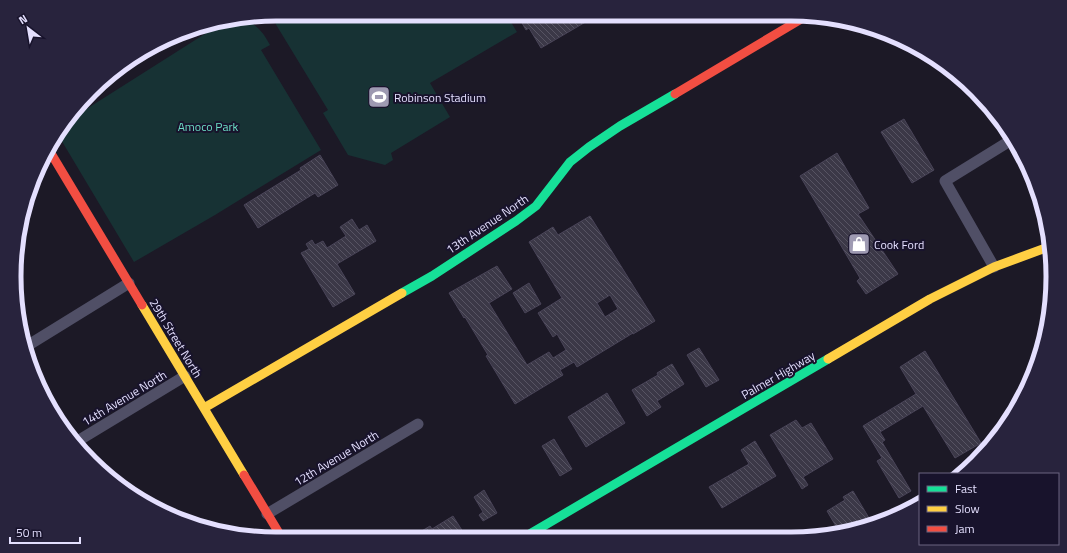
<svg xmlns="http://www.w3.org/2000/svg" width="1067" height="553" font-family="'Titillium Web',sans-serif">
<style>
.green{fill:#173234}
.building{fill:url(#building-back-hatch);stroke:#494458;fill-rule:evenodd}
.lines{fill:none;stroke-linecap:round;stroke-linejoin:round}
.street{stroke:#504f66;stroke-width:11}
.fast{stroke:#16e098;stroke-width:9}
.slow{stroke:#ffcf43;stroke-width:9}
.jam{stroke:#f24e42;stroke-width:9}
.labels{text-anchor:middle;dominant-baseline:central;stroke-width:4;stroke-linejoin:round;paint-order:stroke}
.poi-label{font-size:12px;fill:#e4dffe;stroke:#18132c;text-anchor:start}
.park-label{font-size:12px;fill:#6cddc5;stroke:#18132c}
.street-label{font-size:12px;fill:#e4dffe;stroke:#18132c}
.rim{fill:none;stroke:#e4dffe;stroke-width:5}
</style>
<defs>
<pattern id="building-back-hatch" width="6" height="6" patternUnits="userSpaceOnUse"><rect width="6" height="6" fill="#3b3847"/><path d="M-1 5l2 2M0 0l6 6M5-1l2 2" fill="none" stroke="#575463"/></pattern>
</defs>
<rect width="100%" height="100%" fill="#1c1926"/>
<path class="green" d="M279,14H506L517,32L430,83L450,117L391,153L393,160L385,165L348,155L323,113L328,110L272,18Z
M244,19C257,25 263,32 270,45L261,50L321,150L215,215L134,262L57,133L66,122L211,30L223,23Z"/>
<path class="building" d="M517,14H539L544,22L558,14H586L589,20L541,48L529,28L526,30Z
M904,119L934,170L912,183L881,132Z
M837,153L869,208L858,214L898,274L866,294L857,281L860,278L800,176Z
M320,155L338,185L318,197L315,193L258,228L244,205L301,170L300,168Z
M590,216L655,321L633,334V333L577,367L574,362L560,370L563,375L515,404L486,356L488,355L465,317L464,318L449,293L497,266L512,289L489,303L527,365L549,352L553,358L566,350L557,334L553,337L538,313L562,298L529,242L553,227L558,235ZM610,295L618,309L605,317L597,303Z
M352,219L359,230L367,225L376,241L337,264L355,294L333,307L301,253L309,249L306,244L312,240L315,245L323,241L327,248L346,236L340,227Z
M529,283L541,304L525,313L513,293Z
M699,348L719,380L706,387L687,355Z
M925,351L981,443L955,458L923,406L880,432L885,440L882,442L911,491L899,498L877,461L882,458L863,426L916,394L900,367Z
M672,364L684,384L657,401L661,407L647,416L632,390L658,375L657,373Z
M607,393L625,423L586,447L568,417Z
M796,420L802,428L811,423L833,459L803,477L808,485L802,489L770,435Z
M554,439L572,469L560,476L542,446Z
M755,441L776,476L722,508L709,487L749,464L741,450Z
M484,490L497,513L483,521L479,515L483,512L474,497Z
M853,491L869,518L847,531L840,533L827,511L845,500L843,497Z
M453,516L465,535L460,538H410L430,526L432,529Z"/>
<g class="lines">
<path class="street" d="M994,267L945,181L1013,139
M27,346L129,283
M76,442L185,376
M267,514L418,424"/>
<path class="fast" d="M402,293L432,276L516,221L536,206L570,162L589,147L620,126L675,94
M523,538L828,359"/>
<path class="slow" d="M142,305L244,475
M828,359L930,299L994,267L1051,246
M204,408L402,293"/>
<path class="jam" d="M675,94L808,15
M49,150L142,305
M244,475L282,538"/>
</g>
<defs>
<g id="stadium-square" transform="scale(1.15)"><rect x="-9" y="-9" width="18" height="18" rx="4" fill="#9e9ab2" stroke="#18132c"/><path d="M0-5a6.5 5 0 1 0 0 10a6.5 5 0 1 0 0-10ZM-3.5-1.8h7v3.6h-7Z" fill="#fff"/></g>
<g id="shop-square" transform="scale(1.15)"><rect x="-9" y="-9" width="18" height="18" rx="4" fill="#9e9ab2" stroke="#18132c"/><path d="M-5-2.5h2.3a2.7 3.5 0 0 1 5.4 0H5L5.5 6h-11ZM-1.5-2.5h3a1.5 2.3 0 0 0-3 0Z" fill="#fff"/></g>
</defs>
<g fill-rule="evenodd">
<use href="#stadium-square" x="379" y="97"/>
<use href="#shop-square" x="859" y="244"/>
</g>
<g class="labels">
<g class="poi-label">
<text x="394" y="97">Robinson Stadium</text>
<text x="874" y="244">Cook Ford</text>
</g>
<g class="park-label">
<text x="208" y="126">Amoco Park</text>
</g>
<g class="street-label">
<text transform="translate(487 224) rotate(-34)">13th Avenue North</text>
<text transform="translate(176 338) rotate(59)">29th Street North</text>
<text transform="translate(778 375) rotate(-30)">Palmer Highway</text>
<text transform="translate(124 398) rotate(-31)">14th Avenue North</text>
<text transform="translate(336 458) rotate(-31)">12th Avenue North</text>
</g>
</g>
<path d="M0 0H1067V553H0ZM276 21H791A255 255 0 0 1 1046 276V277A255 255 0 0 1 791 532H276A255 255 0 0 1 21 277V276A255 255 0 0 1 276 21Z" fill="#28233d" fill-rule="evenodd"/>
<path class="rim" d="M276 21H791A255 255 0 0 1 1046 276V277A255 255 0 0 1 791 532H276A255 255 0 0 1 21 277V276A255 255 0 0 1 276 21Z"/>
<rect x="919" y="473" width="140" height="72" fill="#18132c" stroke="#6a6580"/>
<rect x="927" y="486" width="20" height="6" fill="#16e098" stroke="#6a6580"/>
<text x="955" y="493" font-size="12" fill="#e4dffe">Fast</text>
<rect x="927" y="506" width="20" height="6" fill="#ffcf43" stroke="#6a6580"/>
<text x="955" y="513" font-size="12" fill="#e4dffe">Slow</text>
<rect x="927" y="526" width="20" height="6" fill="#f24e42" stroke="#6a6580"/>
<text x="955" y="533" font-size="12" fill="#e4dffe">Jam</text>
<g transform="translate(28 28) rotate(329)" stroke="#18132c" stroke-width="3" paint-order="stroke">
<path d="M0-3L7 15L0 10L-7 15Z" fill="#e4dffe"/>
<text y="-6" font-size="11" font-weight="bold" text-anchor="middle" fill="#e4dffe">N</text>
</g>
<path d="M10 537v6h70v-6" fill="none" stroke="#e4dffe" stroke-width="2"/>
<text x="16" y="537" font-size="12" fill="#e4dffe" stroke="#18132c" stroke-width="3" paint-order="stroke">50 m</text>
</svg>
